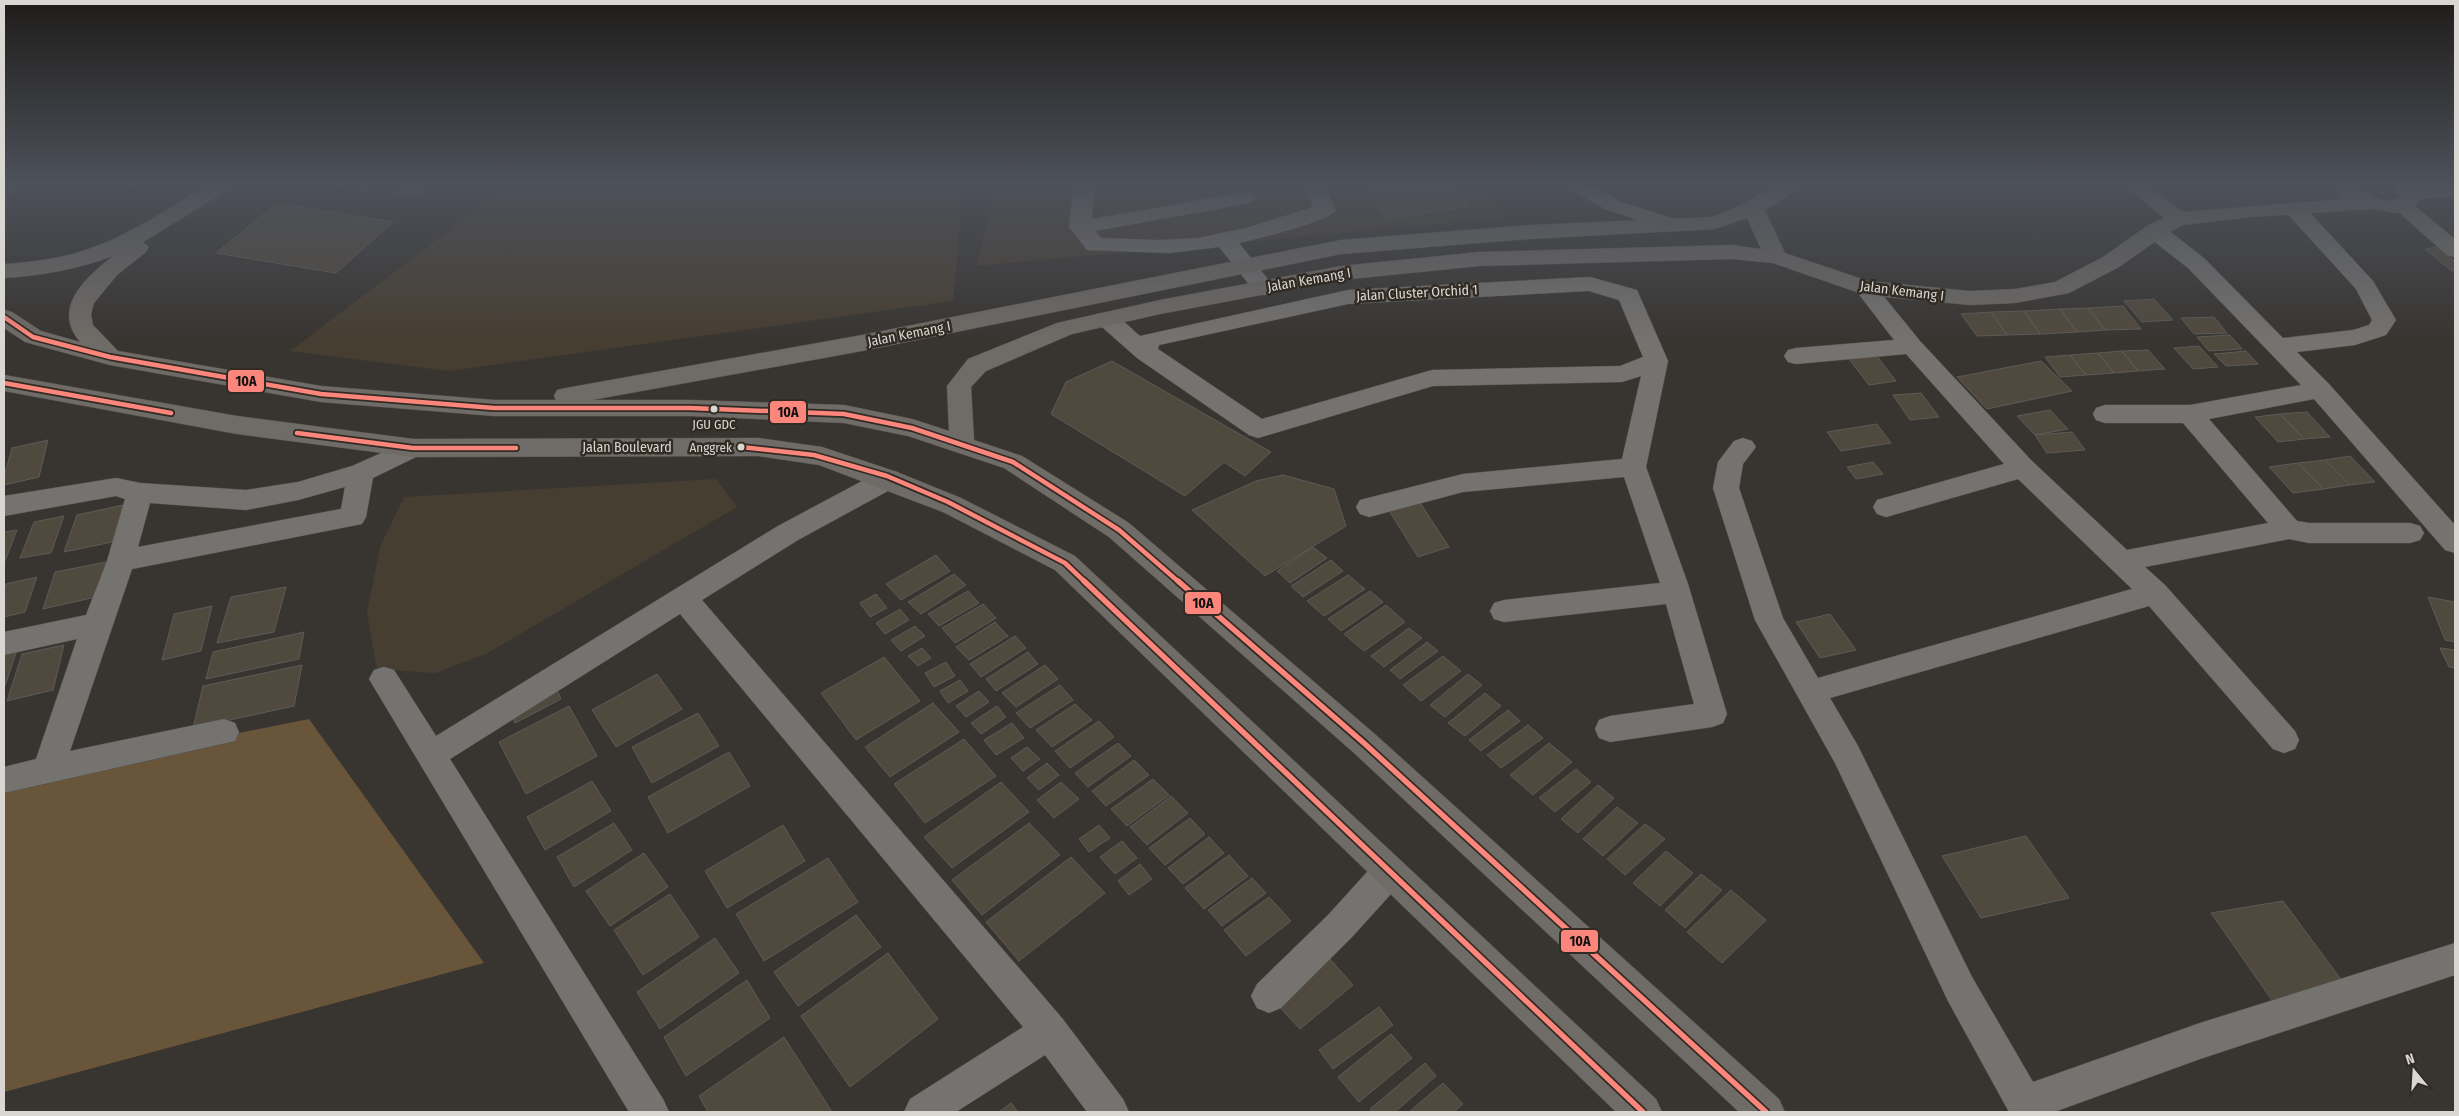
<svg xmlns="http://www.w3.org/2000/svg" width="2459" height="1116" font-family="'Fira Sans Condensed',sans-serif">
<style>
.built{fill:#473e32}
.green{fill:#69553a}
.building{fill:#50493d;stroke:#5d5b58}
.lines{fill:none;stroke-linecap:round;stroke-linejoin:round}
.street-casing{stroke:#54514e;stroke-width:1}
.secondary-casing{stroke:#54514e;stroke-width:1}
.street{fill:#757370;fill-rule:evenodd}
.secondary{fill:#6f6b66;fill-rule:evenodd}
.bus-1-far1-casing{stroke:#312b24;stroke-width:8}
.bus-1-casing{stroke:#312b24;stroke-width:9}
.bus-1-far1{stroke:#fd867c;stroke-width:4.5}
.bus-1{stroke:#fd867c;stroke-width:5.5}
.bus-dot{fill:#dad6d2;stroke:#312b24;stroke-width:2}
.labels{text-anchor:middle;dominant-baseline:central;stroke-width:5;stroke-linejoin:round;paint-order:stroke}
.bus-label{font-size:13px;fill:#dad6d2;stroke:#312b24}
.street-label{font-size:14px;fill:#dad6d2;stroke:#312b24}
.line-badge{stroke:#312b24;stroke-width:2}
.pale-badge-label{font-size:14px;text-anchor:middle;font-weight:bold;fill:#111}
</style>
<rect width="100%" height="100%" fill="#383531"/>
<path class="built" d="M511,184H964L953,301L449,371L290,351Z
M998,184H1474L1505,218L976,266Z
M716,479L737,507L486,654L435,673L377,669L367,613L380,547L404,497Z"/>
<path class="green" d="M309,719L484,963L4,1092V780Z"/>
<path class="building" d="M4,184H23L4,199Z
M162,184L152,191L126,185L127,184Z
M321,184H376L368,191Z
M400,184H432L420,198L389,196Z
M1456,184L1470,206L1387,219L1368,185Z
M277,203L393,222L336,273L216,253Z
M2437,247L2455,262V271H2452L2425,249Z
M2154,299L2173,320L2142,322L2124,301Z
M2123,306L2141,329L2105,330L2088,308Z
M2088,308L2105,330L2077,332L2060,309Z
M2060,309L2077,332L2040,334L2024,311Z
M2024,311L2040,334L2007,335L1991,312Z
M1991,312L2007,335L1977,336L1961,314Z
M2214,317L2227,333L2194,334L2181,318Z
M2230,335L2242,349L2209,351L2197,337Z
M2199,346L2218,367L2193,369L2174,348Z
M2148,350L2165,369L2138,371L2122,351Z
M2122,351L2138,371L2114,373L2098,353Z
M2246,351L2258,364L2226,366L2214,354Z
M2098,353L2114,373L2086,375L2070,355Z
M1876,355L1896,381L1869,385L1849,359Z
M2070,355L2086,375L2060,377L2045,357Z
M1112,361L1271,452L1245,476L1224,462L1185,496L1051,414L1066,382Z
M2041,361L2072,391L1987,409L1957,377Z
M1921,393L1939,417L1910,420L1893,395Z
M2050,410L2068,429L2035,435L2017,416Z
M2307,412L2330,437L2304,439L2280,414Z
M2280,414L2304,439L2278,442L2255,417Z
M1877,424L1891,443L1841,451L1827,432Z
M2072,432L2085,450L2047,453L2035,435Z
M48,440L39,477L4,485V477L12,448Z
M2350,456L2375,482L2350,485L2325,460Z
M2325,460L2350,485L2323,489L2298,463Z
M1873,462L1883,474L1856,479L1847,467Z
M2298,463L2323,489L2293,493L2269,467Z
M1283,475L1334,489L1346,526L1265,576L1192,510L1256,481Z
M1419,501L1449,547L1418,557L1388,509Z
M123,505L112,542L64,552L77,515Z
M64,516L51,553L20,558L34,522Z
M17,530L5,561H4V532Z
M1313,547L1327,558L1290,583L1277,571Z
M936,555L950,571L901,600L886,584Z
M1331,560L1343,571L1303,597L1291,586Z
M106,562L96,597L43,609L55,572Z
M954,574L966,585L921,614L908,602Z
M1348,575L1365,589L1324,616L1307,601Z
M37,577L25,612L4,617V590L6,584Z
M286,587L274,632L217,643L231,597Z
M968,591L979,603L939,626L928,614Z
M1370,591L1383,602L1341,631L1328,619Z
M876,594L887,608L870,617L860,603Z
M2428,597L2455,602V642L2445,640Z
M983,604L996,618L955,643L942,628Z
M1386,605L1405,622L1364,651L1344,634Z
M212,606L201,651L162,660L174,614Z
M900,609L909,620L885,634L876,623Z
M1830,614L1856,650L1820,658L1796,622Z
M995,622L1008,636L969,660L956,647Z
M915,626L925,636L901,651L891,640Z
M1409,628L1422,638L1384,667L1371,656Z
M304,632L299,659L206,679L213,652Z
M1015,636L1026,648L981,677L970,664Z
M1427,642L1438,651L1400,679L1390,670Z
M64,645L53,690L7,701L22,654Z
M922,648L931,658L918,666L908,656Z
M2440,648L2455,650V668L2449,667Z
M17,650L5,686H4V653Z
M1028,652L1038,664L996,691L986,679Z
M1443,656L1461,671L1421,701L1403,685Z
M884,657L920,701L856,740L821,693Z
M946,662L955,676L934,687L925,673Z
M302,665L294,706L193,728L203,686Z
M1045,665L1058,679L1016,707L1002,693Z
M657,674L682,709L616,747L592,710Z
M1468,674L1482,685L1445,717L1430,705Z
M960,680L968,691L948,703L940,691Z
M1060,685L1073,700L1030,728L1016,713Z
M556,688L561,699L515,723L509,712Z
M979,691L989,702L966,717L956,706Z
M1485,693L1501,706L1465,736L1448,723Z
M933,703L959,732L890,777L865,747Z
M1075,704L1092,720L1052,747L1036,730Z
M569,706L597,756L526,794L499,742Z
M997,706L1006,717L981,734L971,723Z
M1508,710L1520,721L1481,751L1469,740Z
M698,713L719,746L652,783L632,747Z
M1099,721L1114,737L1070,768L1055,751Z
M1012,723L1024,738L996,755L984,740Z
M1528,725L1543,738L1501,768L1487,755Z
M964,739L996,776L925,823L894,784Z
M1118,743L1131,756L1088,787L1075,773Z
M1549,743L1572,762L1533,795L1510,775Z
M1027,747L1040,759L1023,771L1011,758Z
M729,752L750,786L668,833L648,797Z
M1134,760L1149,775L1106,806L1092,791Z
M1047,763L1059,775L1039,790L1027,778Z
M1576,769L1591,782L1555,812L1539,798Z
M1153,779L1169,795L1127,826L1111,809Z
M592,781L611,811L545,850L527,817Z
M1001,782L1029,812L952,868L924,837Z
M1061,782L1079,799L1054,818L1037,800Z
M1598,785L1614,798L1578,833L1561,819Z
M1171,796L1188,813L1147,845L1130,827Z
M1617,807L1638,823L1603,856L1583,839Z
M1190,818L1205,834L1165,865L1149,848Z
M614,823L632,850L574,887L557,857Z
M1029,823L1060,855L982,915L952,880Z
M1645,824L1665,839L1625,875L1607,859Z
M783,825L805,861L727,908L705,871Z
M1099,825L1110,838L1089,852L1079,839Z
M2026,836L2069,898L1981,918L1942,856Z
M1209,837L1224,853L1183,884L1168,868Z
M1122,841L1137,858L1115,874L1100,857Z
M1666,851L1693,873L1660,906L1633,883Z
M644,853L668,887L610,926L586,891Z
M1229,855L1248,876L1204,909L1185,888Z
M1071,857L1105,893L1019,961L986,922Z
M828,858L858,902L764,961L736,914Z
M1140,864L1152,879L1129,895L1118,881Z
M1701,874L1722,890L1685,928L1665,910Z
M1252,878L1266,893L1222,926L1208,910Z
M1731,890L1766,920L1722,963L1687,932Z
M670,894L699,937L643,975L614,930Z
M1269,897L1291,921L1246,956L1224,930Z
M2283,901L2348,989L2274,1003L2211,913Z
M856,915L881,947L798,1006L774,972Z
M715,938L739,973L660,1029L637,992Z
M888,953L938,1019L850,1087L801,1016Z
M1330,959L1353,985L1300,1029L1275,1002Z
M747,980L770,1018L686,1076L664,1037Z
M1379,1007L1393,1025L1333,1069L1319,1050Z
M1391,1034L1412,1058L1359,1102L1338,1077Z
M784,1037L832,1112H708L699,1096Z
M1425,1063L1436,1076L1395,1112H1373L1370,1109Z
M1443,1083L1463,1104L1454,1112H1409Z
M1011,1103L1018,1112H999Z"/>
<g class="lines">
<g class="street-casing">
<path id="street" d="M1074,184H1094L1092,219L1245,192L1252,194L1256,198L1252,202L1245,204L1095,231L1101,238L1159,240L1198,238L1246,228L1313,207L1304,184H1324L1336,210C1328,222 1256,239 1239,243L1275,288L1272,293L1264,295L1256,293L1219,247L1169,253L1087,250L1069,227Z
M1565,184H1590L1619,201L1678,220L1681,225L1678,230L1670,231L1605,209L1568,188Z
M2402,199L2409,201L2455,239V257L2447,255L2395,209L2391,205L2395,201Z
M2294,203L2302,204L2373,281L2396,320L2386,335L2355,345L2297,352L2329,384L2455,525V553L2445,550L2314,399L2209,419L2297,521L2309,523H2410L2420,526L2424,533L2420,540L2410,543H2309L2289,539L2145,567L2165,585L2295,731L2299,740L2295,749L2284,753L2273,749L2149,606L1830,698L1858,746L1972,977L2033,1082L2200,1023L2455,943V975L2200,1059L2054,1112H2009L1948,1001L1835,763L1755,620L1713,488L1718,462L1734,441L1743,438L1752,441L1756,447L1743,464L1739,488L1783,618L1818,678L2132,589L2018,479L1886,517L1877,514L1873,507L1877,500L2004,464L1906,354L1796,364L1788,362L1784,356L1788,350L1796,348L1894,340L1854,288L1857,283L1865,281L1873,283L1920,341L2032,461L2127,550L2268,523L2183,423H2105L2096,420L2093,414L2096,408L2105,405H2190L2301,385L2188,268L2147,236L2144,231L2147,226L2155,225L2163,226L2204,258L2283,338L2353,330L2369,325L2372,320L2356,289L2283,209L2286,204Z
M1590,277L1637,290L1668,361L1646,467L1688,584L1727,714L1723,723L1712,727L1610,742L1599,738L1595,729L1599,720L1610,716L1694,704L1666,604L1504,622L1494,619L1490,611L1494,603L1504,600L1660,583L1624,477L1463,492L1369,517L1360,514L1356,507L1360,500L1463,474L1622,459L1641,376L1622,382L1433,386L1258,438L1249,435L1137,358L1093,319L1097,314C1115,309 1127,325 1140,336L1348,290ZM1589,291L1619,300L1643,357L1620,366L1432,370L1262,419L1158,349L1159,345L1348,304Z
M413,439L422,442L426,448L422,454L373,478L366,517L362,524L132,569L70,751L224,719L235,723L239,732L235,741L4,793V767L36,759L77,639L4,655V632L86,615L107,561L125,499L116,496L4,516V496L116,478L140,483L246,490L298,482L352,466ZM345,487L341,509L138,547L150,503L246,510L298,500Z
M888,470L897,472L901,479L897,486L798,540L702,600L1062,1018L1123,1099L1129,1112H1087L1045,1055L956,1112H904L910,1099L1023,1027L680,614L450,759L663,1099L669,1112H629L369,679L374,670L384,667L394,670L436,736L778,526L879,472Z
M1389,857L1401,861L1406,872L1401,883L1352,937L1281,1008L1269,1013L1257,1008L1251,996L1257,984L1328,915L1377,861Z"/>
</g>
<g class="secondary-casing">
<path id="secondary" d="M209,184H234L231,188L143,242L149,247L146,252L117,275L94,303L91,314L93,325L118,351L321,386L494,400H556L554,396L557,390L566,388L862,335L1341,240L1530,225L1712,217L1745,203L1778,184H1803L1800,188L1765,210L1785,253L1868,281L1970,291L2015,289L2055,282L2103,257L2147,226L2164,218L2124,184H2147L2183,212L2343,199L2330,184C2336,184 2344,183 2350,184C2363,187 2383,210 2401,197L2393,184H2414L2416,186L2455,184V196L2422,199L2413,208L2396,213L2370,209L2251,217L2183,225L2163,236L2119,267L2069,293L2015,303L1970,305L1865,295L1773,263L1732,259L1479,266L1341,280L1160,314L1072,334L986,371L971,387L974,440L1022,456L1129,523L1376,735L1779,1099L1785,1112H1739L1354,753L1109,537L1004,468L908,436L844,423L690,416H494L321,402L110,365L25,342L4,328V310L12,312L41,331L80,342C51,308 86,277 113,256C78,269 40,276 4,278V264C34,262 65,258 94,247C135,232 171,206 209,184ZM1747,218L1761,249L1732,245L1479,252L1341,266L1160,300L1057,323L968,359L947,386L949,431L912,419L844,405L690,400H592L862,351L1341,254L1530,239L1715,229Z
M4,375L237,416L413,439L758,438L822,447L897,472L961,498L1075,556L1656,1099L1662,1112H1616L1055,570L943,512L819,465L758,456L413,457L237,434L4,391Z"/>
</g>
<use href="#street" class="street"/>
<use href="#secondary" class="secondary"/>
<g class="bus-1-far1-casing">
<path id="bus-1-far1" d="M4,317L33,337L110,357L321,394L494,408H690L844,414L912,428L1013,462L1119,530L1180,583
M4,383L171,413
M297,433L413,448H516
M741,447L814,455L887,476L948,502L1065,563L1086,583"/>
</g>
<g class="bus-1-casing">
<path id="bus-1" d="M1084,581L1643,1112
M1178,581L1365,744L1766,1112"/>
</g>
<use href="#bus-1-far1" class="bus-1-far1"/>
<use href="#bus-1" class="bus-1"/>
</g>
<linearGradient id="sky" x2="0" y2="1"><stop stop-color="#1f1d1b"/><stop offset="0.54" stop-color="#4d515a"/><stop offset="1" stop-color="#4d515a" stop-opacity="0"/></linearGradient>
<rect width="2459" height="340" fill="url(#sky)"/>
<g class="bus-dot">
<circle cx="714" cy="409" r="4.5"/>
<circle cx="741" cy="447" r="4.5"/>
</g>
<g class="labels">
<g class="bus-label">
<text x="714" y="424">JGU GDC</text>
<text x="732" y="447" text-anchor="end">Anggrek</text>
</g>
<g class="street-label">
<text transform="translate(1309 280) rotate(-10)">Jalan Kemang I</text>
<text transform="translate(1902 291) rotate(7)">Jalan Kemang I</text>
<text transform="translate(1417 293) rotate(-3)">Jalan Cluster Orchid 1</text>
<text transform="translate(909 334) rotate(-11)">Jalan Kemang I</text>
<text x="627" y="447">Jalan Boulevard</text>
</g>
</g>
<g class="line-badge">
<rect x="227" y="369" width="38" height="24" rx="5" fill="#fd867c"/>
<rect x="769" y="400" width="38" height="24" rx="5" fill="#fd867c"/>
<rect x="1184" y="591" width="38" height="24" rx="5" fill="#fd867c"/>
<rect x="1560" y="929" width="39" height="24" rx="5" fill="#fd867c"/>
</g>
<g class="pale-badge-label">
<text x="246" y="386">10A</text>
<text x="788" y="417">10A</text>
<text x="1203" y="608">10A</text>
<text x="1580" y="946">10A</text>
</g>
<rect width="2459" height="1116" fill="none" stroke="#dad6d2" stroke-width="10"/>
<g transform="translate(2414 1071) rotate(342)" stroke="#312b24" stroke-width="4" paint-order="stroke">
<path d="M0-4L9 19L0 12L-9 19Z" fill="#dad6d2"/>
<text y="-8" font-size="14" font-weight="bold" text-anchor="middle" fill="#dad6d2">N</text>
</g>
</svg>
